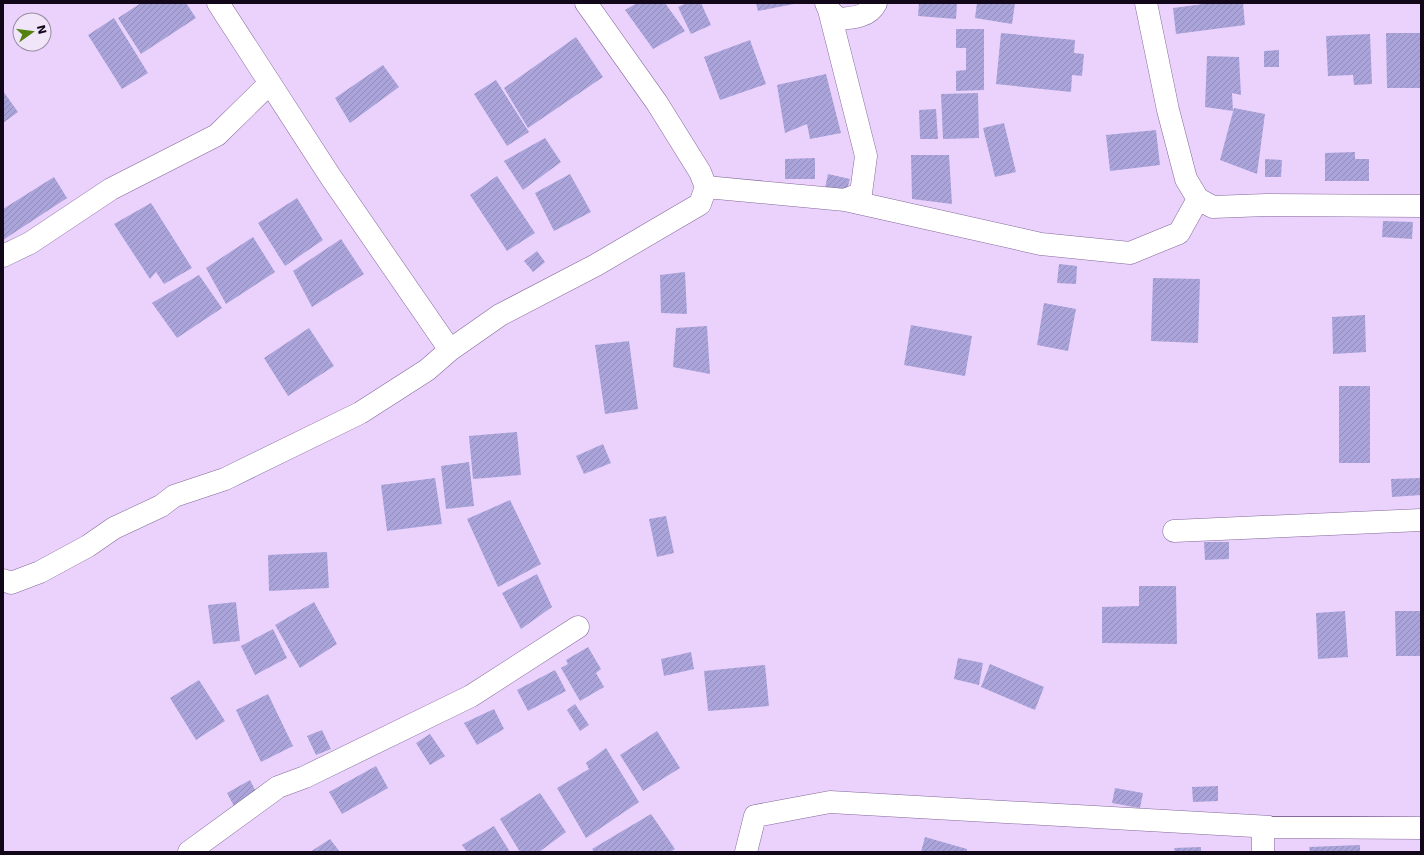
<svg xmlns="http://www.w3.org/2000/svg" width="1424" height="855" font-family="'DejaVu Sans',sans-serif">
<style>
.building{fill:url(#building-hatch)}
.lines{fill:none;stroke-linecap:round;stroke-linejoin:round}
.street-casing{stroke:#856999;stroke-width:23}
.street{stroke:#fff;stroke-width:22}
</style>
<defs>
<pattern id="building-hatch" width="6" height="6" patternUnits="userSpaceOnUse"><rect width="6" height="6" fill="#aba4da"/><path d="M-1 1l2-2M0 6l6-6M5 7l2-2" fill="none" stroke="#928cba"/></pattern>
</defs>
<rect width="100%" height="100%" fill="#ead2fd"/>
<path class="building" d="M141,3H186L196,18L141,54L118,18Z
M637,3H665L685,31L653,49L625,10Z
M687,3H701L711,25L691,34L678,7Z
M756,3H794V4L758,11Z
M919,3H957L956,19L918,16Z
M977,3H1015L1012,24L975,18Z
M1211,3H1243L1245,25L1176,34L1173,8Z
M114,18L148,73L122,89L88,35Z
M956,29H984V90L956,91V71L966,70V48H956Z
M1001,33L1075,40L1074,53L1084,54L1082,76L1072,75L1071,92L996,84Z
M1386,33H1421V88H1387Z
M1370,34L1372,84L1354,85L1353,75L1328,76L1326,36Z
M576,37L603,77L528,128L504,88Z
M750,40L766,84L720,100L704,57Z
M1279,50V67H1264V51Z
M1207,56L1239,57L1241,95L1232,93L1233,111L1205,107Z
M383,65L399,87L350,123L335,98Z
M826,74L841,133L810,139L807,124L785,133L777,85Z
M496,80L529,132L507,146L474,94Z
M3,91L18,112L3,123Z
M978,93L979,138L943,139L941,94Z
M1234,108L1265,114L1257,174L1220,160Z
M936,109L938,139H920L919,110Z
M1004,123L1016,172L995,177L983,128Z
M1156,130L1160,165L1110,171L1106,135Z
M545,138L561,162L523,190L504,161Z
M1355,152V159H1369V181H1325V153Z
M911,155H949L952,204L912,199Z
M815,158V179H785V159Z
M1265,159L1282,160L1281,177H1265Z
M570,174L591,212L554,231L535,193Z
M828,174L850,179L846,193L825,188Z
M497,176L535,233L507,251L470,195Z
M54,177L67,198L3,240V209Z
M297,198L323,240L285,266L258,223Z
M151,203L192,268L164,284L156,272L150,279L114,224Z
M1383,221L1413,222L1412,239L1382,237Z
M253,237L275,272L226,304L206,268Z
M341,239L364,274L312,307L293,271Z
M537,251L545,262L533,272L524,261Z
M1059,264L1077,266L1076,284L1057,283Z
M685,272L687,314L661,313L660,275Z
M199,275L222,308L177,338L152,303Z
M1153,278L1200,279L1198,343L1151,341Z
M1044,303L1076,309L1068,351L1037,345Z
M1365,315L1366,352L1333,354L1332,317Z
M911,325L972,336L965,376L904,365Z
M707,326L710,374L673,367L676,328Z
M309,328L334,366L288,396L264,358Z
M629,341L638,409L605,414L595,345Z
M1339,386H1370V463H1339Z
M517,432L521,475L473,479L469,436Z
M603,444L611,463L584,474L576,456Z
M469,462L474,506L446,509L441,466Z
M435,478L442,524L387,531L381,485Z
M1421,478V495L1392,497L1391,479Z
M510,500L541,564L498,587L467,519Z
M666,516L674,553L657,557L649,519Z
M1204,542H1229V559L1205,560Z
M327,552L329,588L269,591L268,555Z
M537,574L552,607L521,629L502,593Z
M1139,586H1176L1177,644L1102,643V607L1139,606Z
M236,602L240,641L213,644L208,605Z
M314,602L337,644L300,668L275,625Z
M1345,611L1348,657L1318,659L1316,613Z
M1395,611H1421V656H1396Z
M273,629L287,658L255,675L241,646Z
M588,647L601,669L596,673L604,687L580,701L561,668L568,664L566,660Z
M691,652L694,669L664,676L661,659Z
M958,658L983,663L979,685L954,679Z
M990,664L1044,687L1035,710L981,687Z
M765,665L769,706L708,711L704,671Z
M555,670L566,691L528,711L517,690Z
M199,680L225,721L196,740L170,698Z
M268,694L293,746L261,762L236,710Z
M575,704L589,725L580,731L567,710Z
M494,709L504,729L477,745L464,723Z
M322,730L331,749L316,755L307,736Z
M657,731L680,768L643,791L620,755Z
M430,734L445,756L430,765L416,743Z
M606,748L639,802L586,838L557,788L589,769L586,763Z
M376,766L388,788L342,814L329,792Z
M250,780L257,794L234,806L227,793Z
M1218,786V801L1193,802L1192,787Z
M1115,788L1143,793L1140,808L1112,803Z
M540,793L566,832L539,852H520L500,819Z
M651,814L675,849L670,852H594L592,849Z
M494,826L510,852H467L462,845Z
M925,837L967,849V852H921Z
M330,839L340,852H310Z
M1360,845V852H1310L1309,847Z
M1201,847V852H1175L1174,848Z"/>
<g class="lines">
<g class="street-casing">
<path id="street" d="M218,3L330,176L450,350
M826,3L829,10L838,19C853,18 869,17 876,3
M1146,3L1168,110L1186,179L1198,199L1213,207L1266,205L1421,206
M706,187L845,200L861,193L866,156L829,10
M845,200L1041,244L1130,253L1179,233L1198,199
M3,256L30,243L111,189L217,135L270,83
M1174,531L1421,520
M3,580L11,583L40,572L88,546L114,528L161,506L174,496L225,479L360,413L427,370L450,350L500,315L596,265L700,204L706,187L700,172L657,103L586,3
M189,852L278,787L305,777L471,696L578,627
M746,852L755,816L830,802L1271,827L1421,828
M1263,852V827"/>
</g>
<use href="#street" class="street"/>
</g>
<rect width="1424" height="855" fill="none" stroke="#120719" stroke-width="8"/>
<g transform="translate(32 32) rotate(76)"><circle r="19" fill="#f1e5fa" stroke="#988ca0"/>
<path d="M0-3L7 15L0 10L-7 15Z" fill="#54820f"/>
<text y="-6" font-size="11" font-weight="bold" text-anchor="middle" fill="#120719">N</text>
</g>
</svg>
